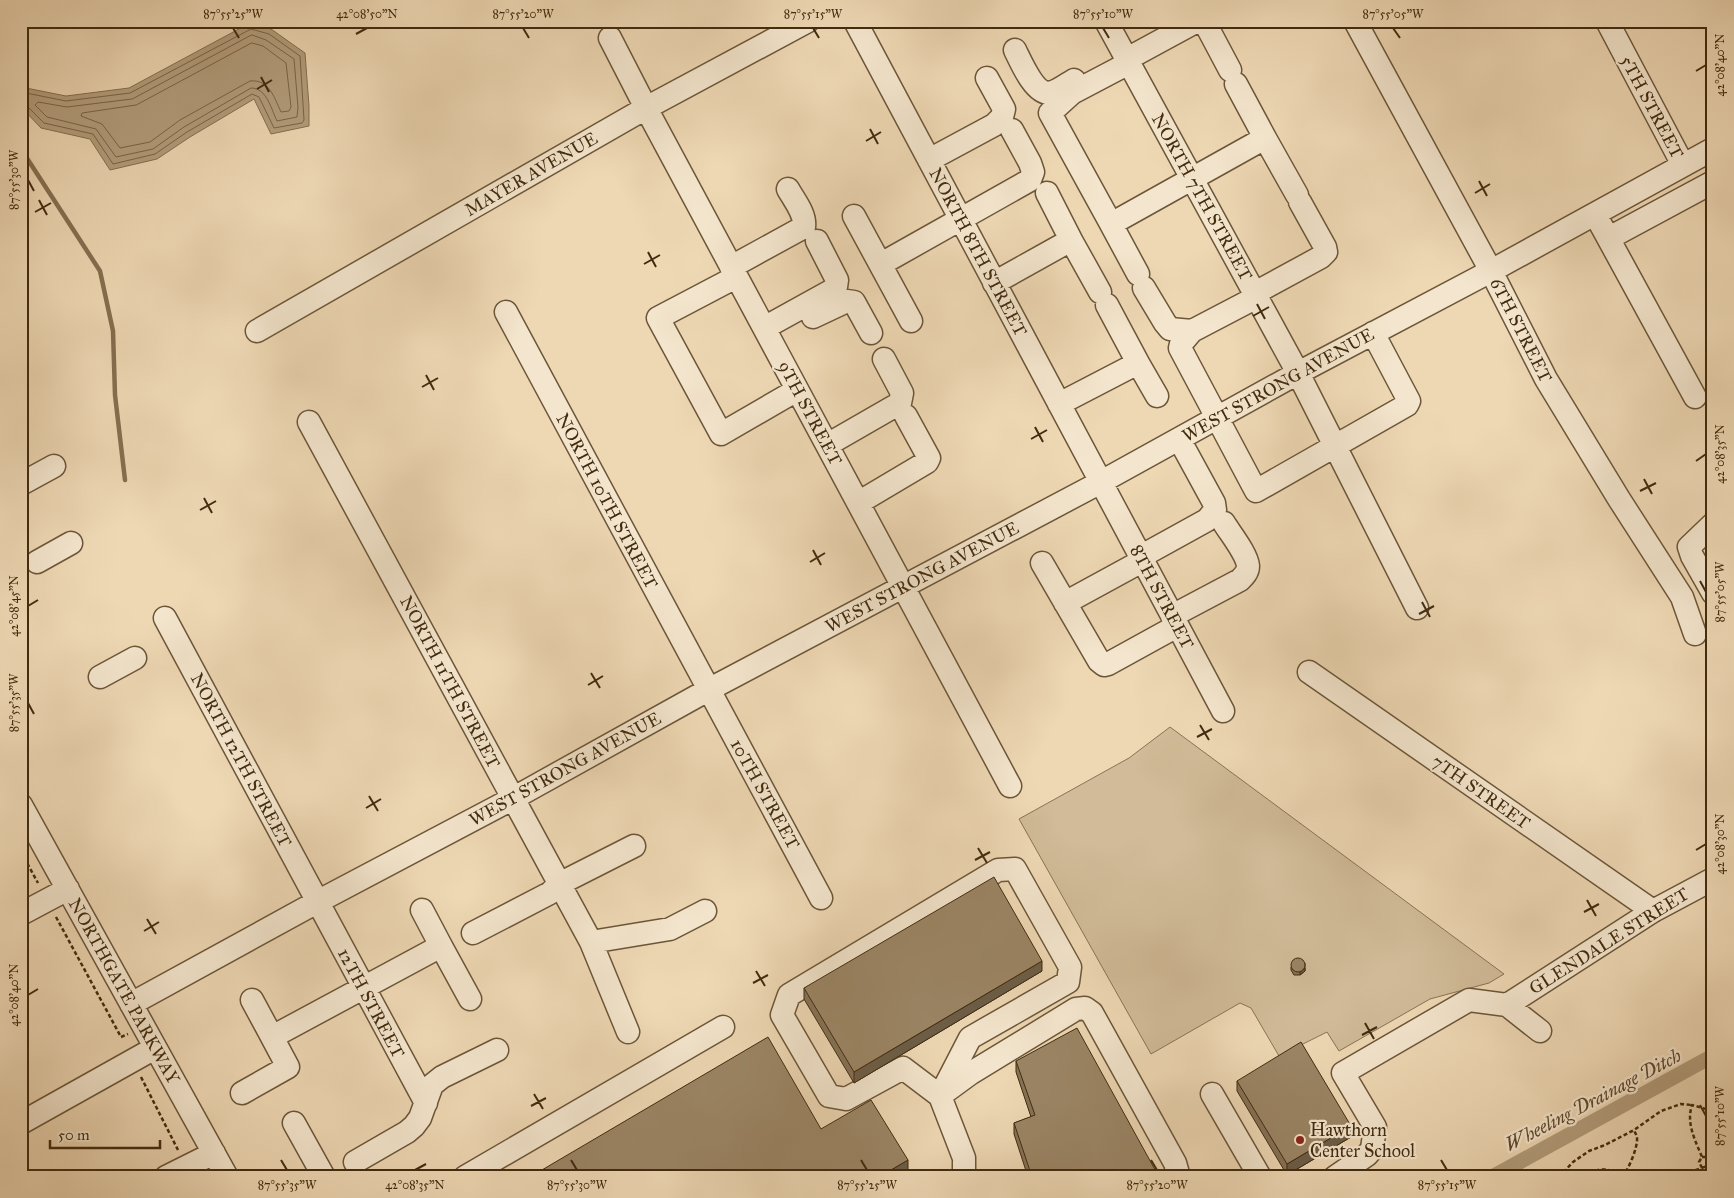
<svg xmlns="http://www.w3.org/2000/svg" width="1734" height="1198" font-family="'IM FELL Great Primer',serif">
<style>
.green{fill:#d1bb98;stroke:#897354}
.water{fill:#b39d7c;stroke:#856f50}
.lines{fill:none;stroke-linecap:round;stroke-linejoin:round}
.shore{stroke:#7a6446;stroke-width:1}
.stream{stroke:#856f50;stroke-width:4.5}
.canal{stroke:#b39d7c;stroke-width:15}
.minor-casing{stroke:#6c5638;stroke-width:25}
.path{stroke:#412b0f;stroke-width:2.5;stroke-dasharray:4 2.5;stroke-linecap:butt}
.minor{stroke:#f4e6ce;stroke-width:22}
.wall{fill:#857257;stroke:#412b0f}
.shaded-wall{fill:#6c5d47;stroke:#412b0f}
.building{fill:#9b8565;stroke:#412b0f}
.ticks{fill:none;stroke:#412b0f;stroke-width:2}
.poi-dot{fill:#8f2418;stroke:#f4e6ce;stroke-width:2}
.labels{text-anchor:middle;dominant-baseline:central;stroke-width:4.5;stroke-linejoin:round;paint-order:stroke}
.street-label{font-size:18px;fill:#412b0f;stroke:#f4e6ce}
.poi-label{font-size:18px;fill:#412b0f;stroke:#f4e6ce;text-anchor:start}
.water-label{font-size:19px;font-style:italic;fill:#5e482a;stroke:#f4e6ce}
.neatline{fill:none;stroke:#412b0f;stroke-width:2}
.ticks-label{font-size:12px;text-anchor:middle;fill:#412b0f}
</style>
<rect width="100%" height="100%" fill="#eed8b4"/>
<filter id="stains"><feTurbulence type="fractalNoise" baseFrequency=".004" numOctaves="4"/><feColorMatrix values="0 0 0 0 .2 0 0 0 0 .09 0 0 0 0 .02 0 0 0 .5 -.17"/></filter>
<radialGradient id="worn" r=".72"><stop offset=".6" stop-color="#630" stop-opacity="0"/><stop offset="1" stop-color="#630" stop-opacity=".3"/></radialGradient>
<path class="green" d="M1170,727L1504,974L1489,983L1430,999L1339,1051L1327,1032L1279,1056L1251,1008L1240,1003L1151,1054L1019,819L1129,758Z"/>
<path class="water" d="M250,23L271,29L305,53L309,106V126L271,134L254,99L190,137L157,159L110,170L90,139L41,128L21,107V87L66,96L129,88Z"/>
<g class="lines">
<path class="shore" d="M252,35L266,40L294,59L298,107L297,117L277,121C271,109 267,88 251,88L184,127L153,149L116,157L96,129L47,117L35,105L38,102L67,107L132,99Z
M252,43L263,46L286,63L291,107L289,111L281,112C274,97 269,79 250,81L180,120L150,142L120,148L102,124L81,116L82,113L136,105Z
M21,92L66,101L130,93L251,29L269,34L300,56L304,120L302,123L274,128L259,97L252,94L187,132L155,154L113,164L93,134L44,123L26,105L21,104"/>
<path class="stream" d="M21,149L100,271L113,331L115,395L125,480"/>
<path class="canal" d="M1492,1177L1707,1059L1713,1057"/>
<g class="minor-casing">
<path id="minor" d="M855,21L1223,711
M1106,21L1298,373L1417,608
M1204,21L1230,70
M1355,21L1491,271L1546,379L1619,499L1682,597L1695,634
M1607,21L1683,165
M610,38L646,108L1010,786
M1015,50C1021,62 1034,93 1049,93C1057,92 1067,84 1074,80
M1127,59L1197,21
M1129,63L1072,93L1050,113L1111,224L1265,138L1297,195
M1236,84L1265,138
M929,160L994,125L1002,117L1004,109L987,78
M1595,214L1695,397
M854,216L911,321
M1111,224L1138,274
M1609,238L1713,182
M1071,240L1100,292
M881,264L1030,180L1033,172L1030,163L1012,130
M731,267L804,227C806,214 794,200 788,189
M736,277L658,318L721,434L797,390
M994,283L1071,240L1047,193
M1144,288L1165,323L1170,329L1192,331
M1255,293L1321,257L1326,252L1325,247L1300,202
M1257,297L1192,331L1181,344L1180,348L1256,491L1407,405L1409,401L1373,333
M1107,305L1138,363
M506,312L821,898
M813,317L847,301L854,302L871,333
M764,328L831,291L836,287L837,280L817,241
M257,331L646,108L808,21
M1059,404L1138,363L1157,396
M309,422L591,942L628,1032
M827,445L900,403L902,393L884,359
M21,484L54,466
M858,503L927,462L929,458L906,416
M1713,524L1689,547L1692,556L1713,593
M1140,557L1207,520L1215,510L1214,503L1179,439
M37,562L71,543
M1042,563L1099,661L1104,665L1108,664L1177,626
M1065,603L1142,561
M1172,616L1240,580C1244,576 1248,572 1248,566C1247,554 1230,533 1224,523
M165,618L426,1103
M1309,672L1653,911
M100,677L135,658
M21,805L227,1177
M1015,869L1070,967L1068,982L970,1038L940,1096L903,1068L846,1099L829,1096L782,1015L789,995L998,870Z
M21,914L68,889
M473,933L550,893L559,884L634,846
M591,942L670,929L705,911
M441,946L470,999
M252,1000L272,1037
M131,1004L317,902L512,799L708,690L1101,482L1298,373L1491,271L1713,149
M1507,1005L1653,911L1713,879
M945,1092L971,1073L1076,1009L1085,1008L1092,1013L1175,1163L1179,1177
M242,1093L288,1067L272,1037L441,946L422,910
M1212,1094L1260,1177
M940,1096L964,1158V1177
M21,1123L155,1048
M294,1123L324,1177
M355,1162L407,1132L414,1126L420,1118L432,1085L442,1077L497,1050
M166,1177L214,1153
M465,1177L723,1027
M1335,1177L1367,1155L1372,1149L1375,1127L1343,1073L1469,1000L1507,1005L1540,1031"/>
</g>
<path class="path" d="M21,852L38,883
M56,917L121,1037L128,1034
M141,1077L178,1150
M1702,1157H1706L1713,1161
M1707,1166L1713,1163
M1702,1168L1699,1162L1702,1157C1695,1140 1686,1123 1692,1105L1713,1111
M1559,1177L1573,1162L1589,1151L1605,1145L1634,1130L1661,1111L1681,1104L1692,1105
M1584,1177C1594,1168 1611,1166 1620,1177
M1622,1177C1628,1171 1638,1147 1637,1138C1637,1135 1635,1133 1634,1130
M1677,1177L1707,1166L1713,1175"/>
<use href="#minor" class="minor"/>
</g>
<path class="wall" d="M1305,963V971L1300,975H1294L1291,970V967Z
M1042,971L854,1083L804,999V988Z
M1016,1061L1159,1177H1028L1014,1134V1123L1031,1117L1016,1072Z
M1237,1081L1351,1137L1287,1175L1237,1091Z"/>
<path class="shaded-wall" d="M1042,961V971L854,1083V1072Z
M1305,968V971L1300,975V972Z
M1351,1126V1137L1287,1175V1164Z
M908,1160V1171L897,1177H879Z
M1054,1173V1177H1046Z"/>
<path class="building" d="M994,877L1042,961L854,1072L804,988Z
M1291 965a7 7 0 1 1 14 0a7 7 0 1 1-14 0Z
M1077,1028L1159,1177H1055L1054,1173L1046,1177H1032L1014,1123L1035,1115L1016,1061Z
M768,1037L821,1129L871,1100L908,1160L879,1177H530Z
M1301,1042L1351,1126L1287,1164L1237,1081Z"/>
<path class="ticks" d="M233,28L239,38M523,28L529,38M813,28L819,38M1103,28L1109,38M1393,28L1400,38M356,34L367,28M1696,71L1706,65M261,77L269,92M257,89L272,80M870,129L878,144M866,141L881,132M28,180L34,191M1479,181L1487,196M1475,193L1490,184M39,200L47,215M35,212L51,203M648,252L656,267M644,264L660,255M1257,304L1265,319M1253,316L1269,307M426,375L434,390M422,387L438,378M1035,427L1043,442M1031,439L1047,430M1696,461L1706,454M1644,479L1652,494M1640,491L1656,483M204,498L212,513M200,510L216,501M813,550L821,565M810,562L825,553M1700,581L1706,592M1422,602L1430,617M28,606L38,600M1419,614L1434,606M591,673L600,688M588,685L603,676M28,703L34,714M1200,725L1209,740M1197,737L1212,729M369,796L378,811M366,808L381,799M978,848L987,863M1696,850L1706,844M975,860L990,852M1587,900L1596,916M1584,912L1599,904M147,919L156,934M144,931L159,922M756,971L765,986M753,983L768,975M28,995L38,989M1365,1023L1374,1039M1362,1035L1377,1027M534,1094L543,1109M1700,1105L1706,1116M531,1106L546,1098M281,1160L287,1170M571,1160L577,1170M861,1160L867,1170M1151,1160L1157,1170M1441,1160L1447,1170M415,1170L426,1164"/>
<circle class="poi-dot" cx="1300" cy="1140" r="5"/>
<g class="labels">
<g class="street-label">
<text transform="translate(1652 107) rotate(62)">5TH STREET</text>
<text transform="translate(531 174) rotate(-30)">MAYER AVENUE</text>
<text transform="translate(1202 197) rotate(61)">NORTH 7TH STREET</text>
<text transform="translate(978 252) rotate(62)">NORTH 8TH STREET</text>
<text transform="translate(1521 330) rotate(63)">6TH STREET</text>
<text transform="translate(1278 385) rotate(-29)">WEST STRONG AVENUE</text>
<text transform="translate(810 413) rotate(62)">9TH STREET</text>
<text transform="translate(607 501) rotate(62)">NORTH 10TH STREET</text>
<text transform="translate(922 577) rotate(-28)">WEST STRONG AVENUE</text>
<text transform="translate(1162 597) rotate(62)">8TH STREET</text>
<text transform="translate(450 682) rotate(62)">NORTH 11TH STREET</text>
<text transform="translate(241 760) rotate(62)">NORTH 12TH STREET</text>
<text transform="translate(565 769) rotate(-29)">WEST STRONG AVENUE</text>
<text transform="translate(1481 792) rotate(35)">7TH STREET</text>
<text transform="translate(765 794) rotate(61)">10TH STREET</text>
<text transform="translate(1609 941) rotate(-32)">GLENDALE STREET</text>
<text transform="translate(124 991) rotate(61)">NORTHGATE PARKWAY</text>
<text transform="translate(371 1003) rotate(62)">12TH STREET</text>
</g>
<g class="poi-label">
<text x="1310" y="1130">Hawthorn<tspan x="1310" dy="21">Center School</tspan></text>
</g>
<g class="water-label">
<text transform="translate(1593 1100) rotate(-28)">Wheeling Drainage Ditch</text>
</g>
</g>
<rect width="1734" height="1198" fill="none" stroke="#eed8b4" stroke-width="55"/>
<path d="M50 1140v8h110v-8" fill="none" stroke="#412b0f" stroke-width="2.5"/>
<text x="58" y="1140" font-size="15" fill="#412b0f" stroke="#f4e6ce" stroke-width="4" paint-order="stroke">50 m</text>
<rect x="28" y="28" width="1678" height="1142" class="neatline"/>
<g class="ticks-label">
<text x="233" y="18">87°55'25"W</text>
<text x="367" y="18">42°08'50"N</text>
<text x="523" y="18">87°55'20"W</text>
<text x="813" y="18">87°55'15"W</text>
<text x="1103" y="18">87°55'10"W</text>
<text x="1393" y="18">87°55'05"W</text>
<text transform="translate(1720 65) rotate(-90)" y="4">42°08'40"N</text>
<text transform="translate(14 180) rotate(-90)" y="4">87°55'30"W</text>
<text transform="translate(1720 454) rotate(-90)" y="4">42°08'35"N</text>
<text transform="translate(1720 592) rotate(-90)" y="4">87°55'05"W</text>
<text transform="translate(14 606) rotate(-90)" y="4">42°08'45"N</text>
<text transform="translate(14 703) rotate(-90)" y="4">87°55'35"W</text>
<text transform="translate(1720 844) rotate(-90)" y="4">42°08'30"N</text>
<text transform="translate(14 995) rotate(-90)" y="4">42°08'40"N</text>
<text transform="translate(1720 1116) rotate(-90)" y="4">87°55'10"W</text>
<text x="287" y="1189">87°55'35"W</text>
<text x="415" y="1189">42°08'35"N</text>
<text x="577" y="1189">87°55'30"W</text>
<text x="867" y="1189">87°55'25"W</text>
<text x="1157" y="1189">87°55'20"W</text>
<text x="1447" y="1189">87°55'15"W</text>
</g>
<rect width="100%" height="100%" filter="url(#stains)"/>
<rect width="100%" height="100%" fill="url(#worn)"/>
</svg>
